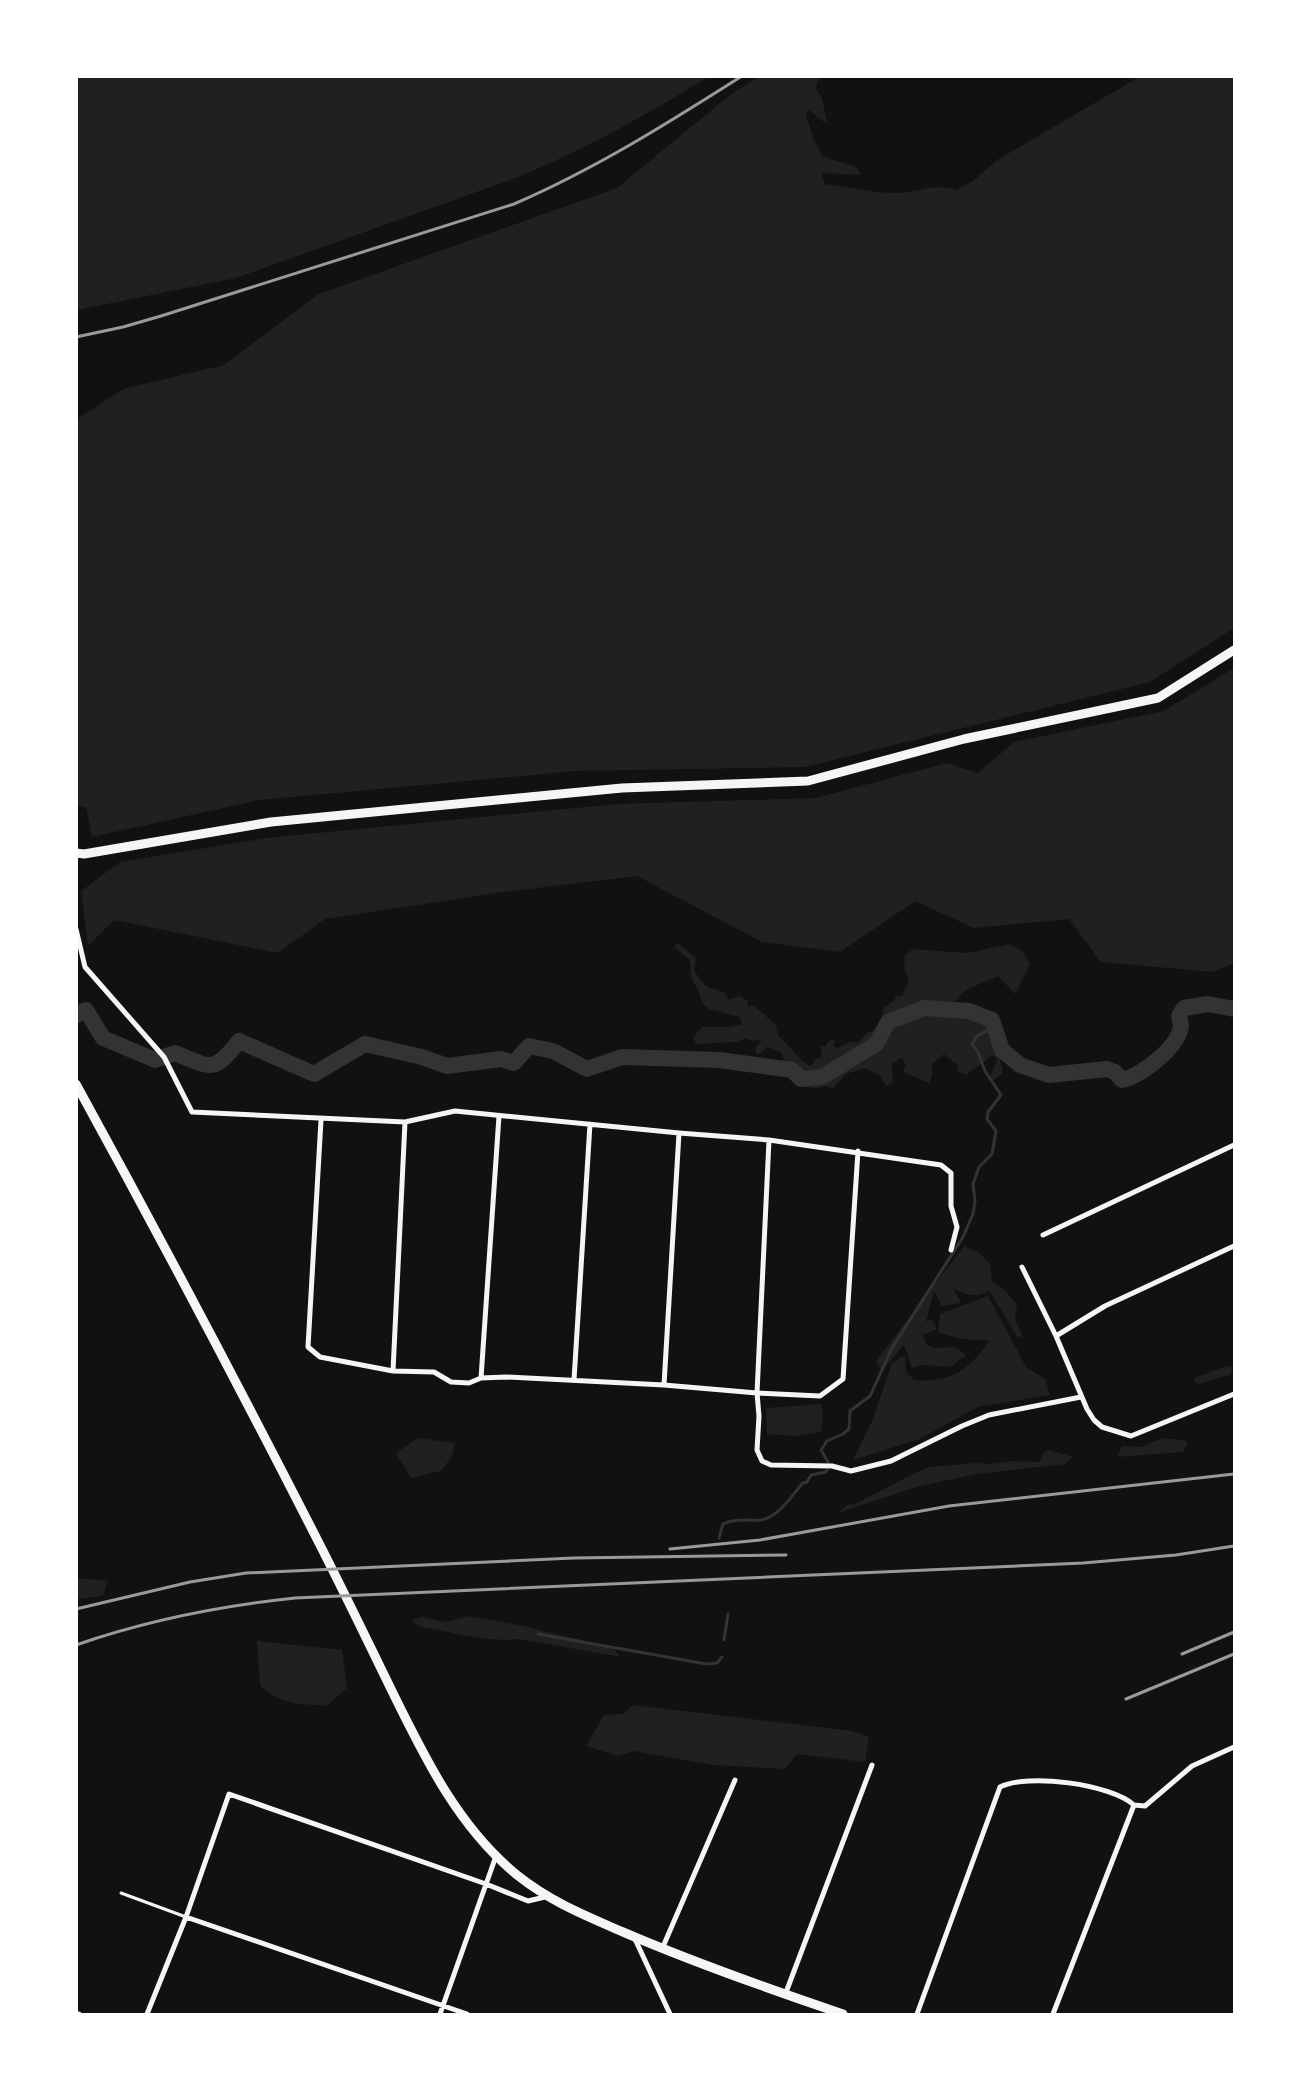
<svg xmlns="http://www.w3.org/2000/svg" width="1311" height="2091" font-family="'Noto Sans',sans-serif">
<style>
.green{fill:#202020}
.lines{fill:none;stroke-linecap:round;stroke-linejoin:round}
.stream{stroke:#333;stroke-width:3}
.river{stroke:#333;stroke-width:16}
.service{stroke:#f5f5f5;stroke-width:3}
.minor{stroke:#f5f5f5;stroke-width:5}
.primary{stroke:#f5f5f5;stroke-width:9}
.rail{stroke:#9a9a9a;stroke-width:3}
</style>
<rect width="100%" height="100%" fill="#111"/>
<path class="green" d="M77,76H708V77C648,114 586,149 521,176L236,278L77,310Z
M760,76L821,77L817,82L816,89L822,98L827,122L822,121L809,110L806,115L813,138L822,156L856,167L861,175L821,173L825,184C850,187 875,194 900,193C922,191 933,183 956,190L973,181L997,160L1139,77H1234V628L1150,682L805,767L575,771L259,800L92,837L86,807L76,806L77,419L123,389L224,365L319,294L617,188L731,94Z
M1234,668V963L1213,972L1101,962L1069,919L974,928L915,901L840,952L762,942L637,876L503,892L325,919L278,953L114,920L88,946L81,891L120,862L266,838L617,804L816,798L947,763L978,773L1014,742L1164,711Z
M678,943L696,958L694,970C698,976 702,983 708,987C717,992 725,988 729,1000L739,996L747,1000L748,1007L753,1005L776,1025L778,1036C789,1044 800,1063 811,1066L815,1060L822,1056L820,1046L825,1047L830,1039L835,1040L833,1046L838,1048L849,1042H858L868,1032L876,1030L880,1025L884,1007L892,1002L897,996H902L909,981L904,968L905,955L913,949L967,953L1010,944L1023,952L1030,964L1015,994L998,976L966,990L954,1002L967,1004L990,1013L1003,1073L990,1083V1078L997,1059L993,1055L966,1075L957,1071L958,1065L944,1054L932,1064V1075L929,1083L903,1072L906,1065L902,1057L892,1064L893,1084L886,1086L881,1076L865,1068L846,1074L832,1089L826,1086L813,1089L791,1075L781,1053L767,1047L758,1055L755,1050L761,1040L752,1041L747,1038L736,1042L696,1044L693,1037L702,1027H728L742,1024L740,1017L709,1009L703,1004L698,990L691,977L690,960L674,947Z
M964,1246L978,1252L990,1264L992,1281L1002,1288L1017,1304L1015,1319L1023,1338L1017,1336L989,1291C976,1298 967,1295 954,1289L961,1303L942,1306L934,1291L926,1322L931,1319L937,1329L923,1335L927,1345L935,1348L954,1347L966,1355L951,1367L923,1365L912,1368L904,1345L882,1371L876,1361Z
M988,1296L1026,1367L1045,1379L1050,1395L978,1407L920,1439L853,1460L873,1419L892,1363L905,1355L906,1372L914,1380C953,1383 967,1370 990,1341L963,1339L938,1333L940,1314Z
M1230,1366L1233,1370L1230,1375L1197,1384L1194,1381L1195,1378L1223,1367Z
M821,1404L823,1415L821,1432L794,1436L767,1434L766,1408Z
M417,1438L455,1443L452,1456L441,1471L411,1478L396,1453Z
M1163,1438L1188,1441L1183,1452L1117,1457L1122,1446L1141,1447Z
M1049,1450L1073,1457L1065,1464L977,1474L920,1486L838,1513L847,1505L857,1503L917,1472L929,1467L977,1463L991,1464L1011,1461L1040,1462L1044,1452Z
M76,1578L108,1581L103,1596L77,1599Z
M469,1616L524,1626L613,1648L621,1657L518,1639C487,1643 456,1632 425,1628L417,1625L412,1620L422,1617L446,1622Z
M257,1641L342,1650L347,1688L326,1706C298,1703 281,1706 260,1685Z
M633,1705L852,1731L869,1737L865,1762L797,1754L785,1769L713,1765L634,1751L618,1756L586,1746L604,1715L623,1714Z"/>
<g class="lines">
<path class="stream" d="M828,1462L821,1450L827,1441L843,1434L849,1429L850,1411L870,1396L892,1348L963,1237L973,1214L975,1201L973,1184L979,1167L992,1154L996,1131L987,1119L988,1112L1001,1095L985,1071L978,1052L972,1044L977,1036L995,1027
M719,1538L723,1524C735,1518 748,1521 761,1520C779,1517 791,1496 803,1483L807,1482L811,1475L826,1472L827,1470
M538,1634L706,1664L717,1663L722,1657
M724,1640L728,1614"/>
<path class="river" d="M76,1015L86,1010L103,1038L155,1060L175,1053C212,1068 213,1074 239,1041L314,1074L365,1044L422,1057L447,1066L501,1059L514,1063L529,1046L553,1051L587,1069L622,1057L719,1060L792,1070L801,1079L822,1077L876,1044L888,1022L924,1008L969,1011L992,1020L1002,1050L1020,1065L1049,1075L1107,1069L1115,1072L1122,1080C1141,1076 1179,1047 1181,1026C1181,1023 1179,1019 1179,1016L1184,1008L1208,1004L1234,1009"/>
<path class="service" d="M121,1893L186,1917"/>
<path class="minor" d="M76,929L85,967L164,1057L192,1112L405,1122L455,1111L679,1133L769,1140L941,1165L951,1173V1206L957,1227L951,1250
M321,1120L308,1347L320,1357L393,1371L434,1372L451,1382L469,1383L481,1378L506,1377L664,1385L757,1393L820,1396L843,1379L858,1151
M769,1140L757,1393L759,1416L757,1450L762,1461L771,1465L832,1466L851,1471L891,1461L962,1426L989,1415L1081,1397
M1043,1235L1234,1145
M1022,1267L1056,1336L1087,1409L1094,1420L1102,1427L1131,1436L1234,1394
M1056,1336L1105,1306L1234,1246
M393,1371L405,1122
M481,1378L499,1116
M574,1380L590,1124
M664,1385L679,1133
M1134,1805L1145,1806L1192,1766L1234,1747
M186,1917L467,2014
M634,1937L670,2014
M662,1949L735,1780
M785,1995L872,1765
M76,2014H79
M147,2014L186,1917L229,1794L486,1884L528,1901L545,1897
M440,2014L496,1856
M917,2014L1000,1787C1027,1773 1111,1784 1134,1805L1053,2014"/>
<path class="primary" d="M76,853L84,854L271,822L622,788L808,781L964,739L1158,698L1234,650
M76,1084C160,1237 241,1390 320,1545C344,1592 367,1640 390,1687C424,1756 457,1826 517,1875C551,1902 584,1915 623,1932C695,1963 769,1989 843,2014"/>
<path class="rail" d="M76,337L123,327L161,316L514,204C595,169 668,123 742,76
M670,1549L760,1540L949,1506L1234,1474
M76,1609L190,1582L246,1573L574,1558L786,1555
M76,1645C148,1620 220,1606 295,1598L1083,1563L1176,1555L1234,1546
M1182,1654L1234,1632
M1126,1699L1234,1654"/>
</g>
<rect width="1311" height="2091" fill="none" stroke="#ffffff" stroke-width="156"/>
</svg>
